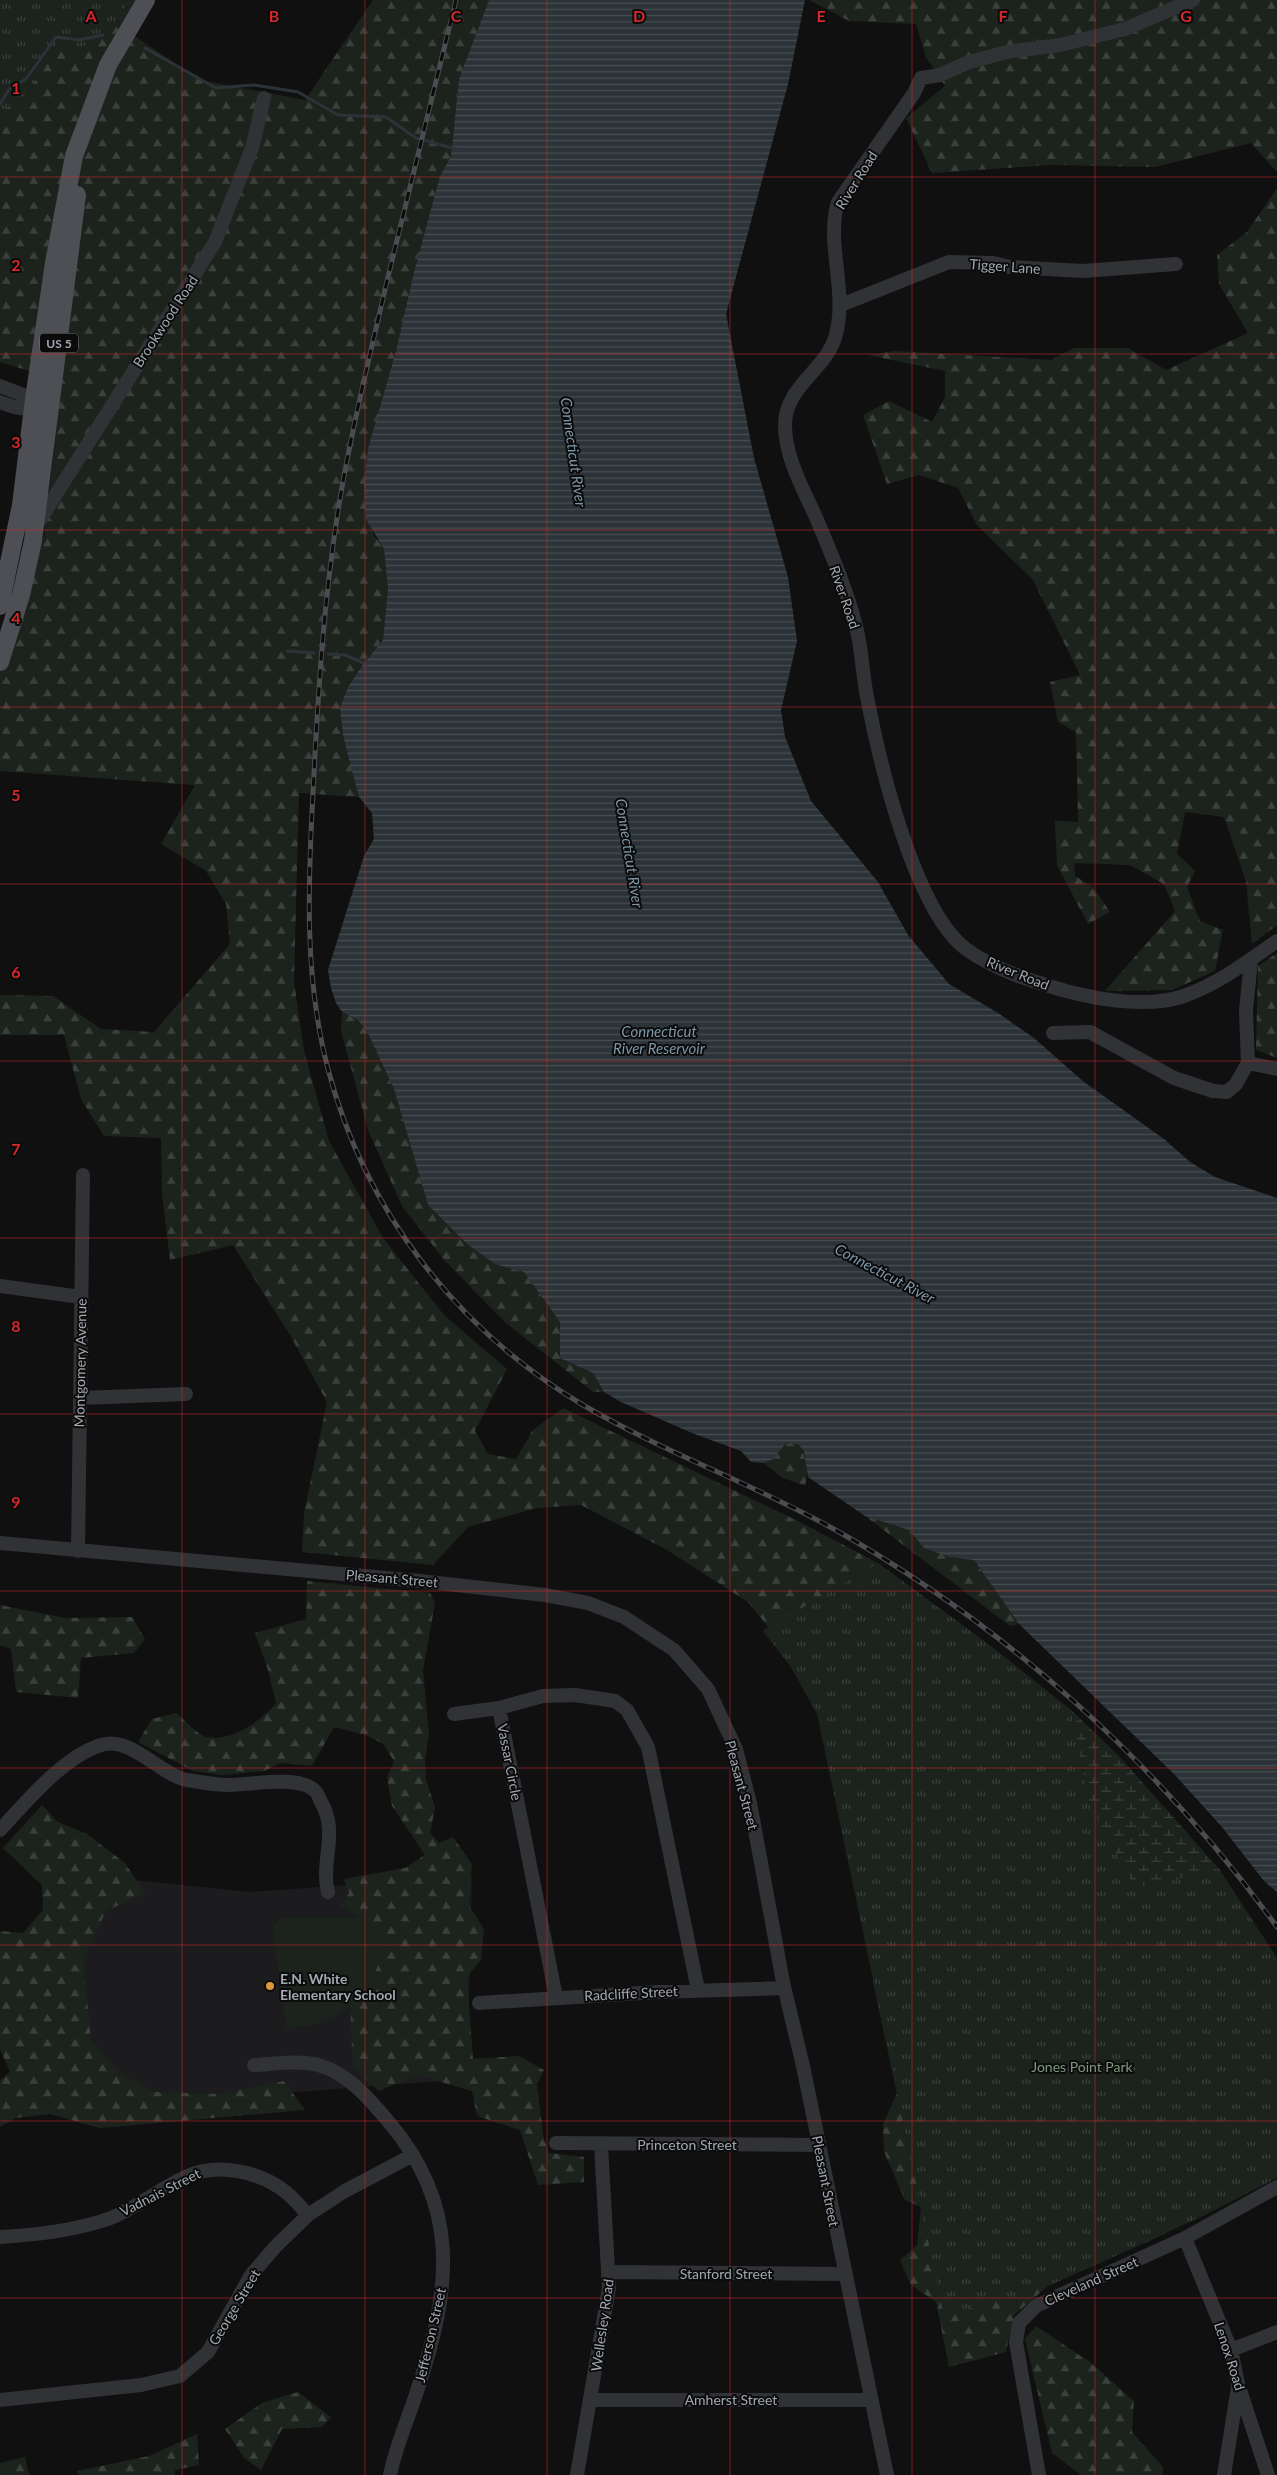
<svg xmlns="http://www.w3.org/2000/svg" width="1277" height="2475" font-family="Lato,sans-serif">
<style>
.built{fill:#1c1c1e}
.grass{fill:#1c231d}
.forest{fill:url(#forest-firs)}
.wetland{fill:url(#wetland-marsh)}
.park{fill:url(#park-tufts)}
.water{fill:url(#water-rules)}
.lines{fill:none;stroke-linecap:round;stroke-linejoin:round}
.stream{stroke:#2b3338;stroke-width:3}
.minor{stroke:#313235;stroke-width:14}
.major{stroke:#4d4f54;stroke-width:18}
.rail-casing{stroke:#4a4c50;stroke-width:5}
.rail{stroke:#0b0b0c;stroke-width:3;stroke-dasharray:9;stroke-linecap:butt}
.grid{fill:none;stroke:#d62828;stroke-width:1;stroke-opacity:0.55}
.poi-dot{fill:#dc983c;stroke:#0b0b0c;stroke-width:2}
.labels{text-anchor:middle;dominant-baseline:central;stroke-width:4;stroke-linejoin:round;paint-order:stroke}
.shield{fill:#0b0b0c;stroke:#75797f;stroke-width:1}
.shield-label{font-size:12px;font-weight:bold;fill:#a2a8b0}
.street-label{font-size:14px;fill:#a2a8b0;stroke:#0b0b0c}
.poi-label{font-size:14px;font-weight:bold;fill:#a2a8b0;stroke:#0b0b0c;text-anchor:start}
.park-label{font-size:14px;fill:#7c997b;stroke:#0b0b0c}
.water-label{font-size:15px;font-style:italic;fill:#7c97a8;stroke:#0b0b0c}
.grid-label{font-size:16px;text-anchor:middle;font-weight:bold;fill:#d62828;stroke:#0b0b0c;stroke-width:4;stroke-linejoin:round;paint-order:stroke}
</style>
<defs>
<pattern id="forest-firs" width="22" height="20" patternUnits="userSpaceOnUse" patternTransform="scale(1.25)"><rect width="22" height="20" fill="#1c231d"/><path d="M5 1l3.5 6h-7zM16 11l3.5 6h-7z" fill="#3a403b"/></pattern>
<pattern id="wetland-marsh" width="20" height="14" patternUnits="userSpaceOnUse" patternTransform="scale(1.25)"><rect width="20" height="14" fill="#1c231d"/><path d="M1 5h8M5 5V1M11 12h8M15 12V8" fill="none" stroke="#3a403b"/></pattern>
<pattern id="park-tufts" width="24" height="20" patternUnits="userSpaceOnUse" patternTransform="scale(1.25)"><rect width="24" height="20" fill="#1c231d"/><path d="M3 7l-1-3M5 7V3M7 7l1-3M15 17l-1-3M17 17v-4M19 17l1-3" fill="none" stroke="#3a403b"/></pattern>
<pattern id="water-rules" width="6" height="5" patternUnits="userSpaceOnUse" patternTransform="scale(1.25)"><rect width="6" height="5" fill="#2b3338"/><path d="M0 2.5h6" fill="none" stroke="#474e52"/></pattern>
</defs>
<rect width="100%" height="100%" fill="#101011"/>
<path class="built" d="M67,1873L249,1892L472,1876L467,2079L72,2109Z"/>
<path class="grass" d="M282,1917L364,1918L384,1929C384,1986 343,2027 286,2028L274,1939V1925Z"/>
<path class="forest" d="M0,0H154L133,35L200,80L305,100L373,0H489L459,79L451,156L440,176L414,272L395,355L373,534L384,549L388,589L383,640L363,663L348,687L340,708L343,735L359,797L299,793L294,982L304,1051L329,1141L383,1238L444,1315L507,1369L475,1431L488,1454L516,1459L532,1431L563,1408L800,1522L878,1563L992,1647L1071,1710L1090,1805L1135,1888L1220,1870L1165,2234L1048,2286L1014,2315L1006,2352L949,2367L936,2302L911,2285L900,2260L917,2245L921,2207L905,2200L884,2152L883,2124L897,2093L873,1982L999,1925L789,1664L763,1631L768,1627L748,1602L667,1550L581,1505L537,1508L468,1527L433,1565L302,1552L304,1513L327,1402L290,1335L233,1245L170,1260L162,1193L161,1138L104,1136L81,1099L64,1035H0V995L53,996L101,1029L154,1032L230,944L226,904L206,871L161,844L195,785L0,771V643L44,536L62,381L0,362Z
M809,0H1277V172L1251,143L1155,167L1051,165L932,173L906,118L945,86L926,57L916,24L849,21Z
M1277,188V925L1252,944L1246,881L1224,817L1185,812L1177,854L1195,871L1187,887L1200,921L1223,930L1215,971L1172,990L1105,991L1175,911L1164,884L1130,865L1074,863L1075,876L1093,887L1110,912L1088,924L1057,865L1055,821L1078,822L1076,732L1058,722L1050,682L1080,675L1033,580L977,525L958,488L919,475L887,484L863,415L889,401L932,422L945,397V371L868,355L895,351L1051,360L1074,348H1128L1166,370L1248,333L1219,284L1217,255L1247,232Z
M1277,953V1058L1256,1050L1258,966Z
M342,1012L358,1020L367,1031L394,1089L428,1205L467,1244L495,1264L524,1272L560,1322V1358L593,1373L604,1392H593L506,1323L445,1261L402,1206L368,1130L341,1031Z
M787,1442L799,1445C806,1455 809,1474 805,1486L781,1477L764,1463L773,1459Z
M865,1516L909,1530L924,1548L949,1557L974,1560L1019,1624L1010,1626Z
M307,1581L430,1593L435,1603L423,1671L429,1733L425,1760L426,1780L435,1807L430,1833L439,1843L453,1837L472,1864L468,1904L484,1929L481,1960L467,1977L473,2059L519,2056L544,2070L537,2084L543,2135L549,2153L584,2157V2182L538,2185L520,2130L477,2116L472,2091L417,2075L379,2091L353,2068L350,2005C373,1984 384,1960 384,1929L340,1906L349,1893L344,1879L405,1868L425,1855L392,1806L387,1777L394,1761L383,1744L366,1735L334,1727L312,1766L281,1763L264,1771L223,1775L193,1771L138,1742L152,1719L176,1713C184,1719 197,1735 207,1737C232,1742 261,1721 276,1703L268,1670L255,1633L306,1619Z
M0,1605L65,1618L132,1617L145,1639L134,1653L81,1658L78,1698L16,1692L11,1649L0,1645Z
M42,1805L58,1822L87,1834L125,1863L145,1893L106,1911L83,1958L91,2041L119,2072L153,2092L221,2094L284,2081L305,2110L100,2128L50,2114L16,2118L0,2127V2080L10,2072L0,2049V1931L23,1933L43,1910L42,1885L3,1848Z
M1036,2326L1091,2363L1134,2401L1132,2432L1163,2467V2475H1081L1052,2453L1025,2339Z
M298,2392L331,2417L322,2427L282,2429L261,2470L244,2458L225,2429L262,2403Z
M197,2434L199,2465L175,2470V2475H79L77,2471L149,2456Z
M25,2457L29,2475H0V2463Z"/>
<path class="wetland" d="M1071,1710L1119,1756L1220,1870L1135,1888L1090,1805Z"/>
<path class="park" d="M0,0H129L105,38L72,50L59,51L47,60L30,89L0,114Z
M878,1563L992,1647L1071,1710L1090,1805L1135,1888L1220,1870L1277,1958V2178L1203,2216L1048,2286L944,2316L817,1714L789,1664L763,1631Z"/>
<path class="water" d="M489,0H805L788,84L726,314L754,458L788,577L797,641L781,710L785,737L811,801L878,882L908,935L949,984L998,1013L1034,1038L1084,1082L1164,1139L1190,1162L1215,1177L1277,1198V1892L1264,1881L1222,1827L1174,1774L1019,1624L974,1560L949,1557L924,1548L909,1530L865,1516L808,1477L804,1452L799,1445L787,1442L773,1459L764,1463L751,1462L741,1451L692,1433L621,1402L604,1392L593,1373L560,1358V1322L524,1272L495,1264L467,1244L428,1205L394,1089L367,1031L358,1020L342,1012L336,1003L331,988L328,970L364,856L374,839L372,813L359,797L352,771L343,735L340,708L348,687L363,664L383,640L388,589L384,549L366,519L364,485L368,449L395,355L414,272L440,176L451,156L459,79Z"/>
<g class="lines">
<path class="stream" d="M145,48L216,88L254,85L298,92L338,115L386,117L416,138L456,149
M0,104L10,88L26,79L56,37L79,40L103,35
M287,651L314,653
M328,654L345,655L366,664"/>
<path class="minor" d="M1193,0L1125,29L1060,45L1007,52L969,62L940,75L921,78L914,93L838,202C825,245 849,292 835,338C824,371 785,387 785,425C785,459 805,492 818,522C833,558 850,597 858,635C862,655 863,677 867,697C879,760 914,910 966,949C995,970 1031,981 1066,991C1101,1000 1148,1008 1184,996C1218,984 1247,962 1277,941
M841,305L949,262L993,263L1010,267L1083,271L1176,264
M0,386L34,399L41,404
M0,402L14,407L42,411
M36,526L215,242L252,148L264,98
M1053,1033L1090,1032L1174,1078L1213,1091L1227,1092L1236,1084L1248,1063L1246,1011L1251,960
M1248,1063L1277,1069
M0,1286L81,1297
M80,1398L186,1394
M0,1543L420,1581L545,1595L588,1603L624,1617L674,1650L708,1689L736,1749L750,1803L783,1982L803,2066L887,2475
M78,1551L83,1175
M454,1714L499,1708
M0,1830C27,1801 63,1757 101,1745C130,1735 162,1776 187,1780C200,1782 215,1785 229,1785C250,1785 297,1775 314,1790C317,1792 319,1797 320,1800C340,1833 320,1859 328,1892
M556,1997L499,1708L543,1696L575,1695L615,1701L627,1710L648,1747L698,1990
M479,2003L658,1992L784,1988
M254,2065C274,2064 298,2060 318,2065C348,2073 369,2099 388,2121C461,2206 451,2289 418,2388C409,2417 396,2445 390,2475
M556,2143L819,2145
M0,2237C37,2235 73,2231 108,2219C135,2209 159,2189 185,2177C217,2162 260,2171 287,2193C295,2200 302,2208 308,2215
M1185,2238L1231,2350L1238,2384L1268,2475
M609,2272L844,2274
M1231,2350L1277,2332
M0,2400L141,2385L180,2376L208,2352L251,2275L276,2246L308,2215L345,2191L413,2155
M591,2400H871
M577,2475L609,2288L601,2145
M1039,2475L1016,2342L1019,2323L1036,2306L1185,2238L1277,2187
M1224,2475L1238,2387"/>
<path class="major" d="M0,606L21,505L34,399L54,263L74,156L108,65L146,0
M0,662L21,595L33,541L77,195"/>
<g class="rail-casing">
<path id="rail" d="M456,0C433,93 410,187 387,281C371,351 353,422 341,493C324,592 318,693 313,793C308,885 304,978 328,1069C365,1211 457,1330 583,1405C663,1452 751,1483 832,1528C1008,1627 1159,1764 1277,1927"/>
</g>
<use href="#rail" class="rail"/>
</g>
<path class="grid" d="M182,0V2475M365,0V2475M547,0V2475M730,0V2475M912,0V2475M1095,0V2475M0,177H1277M0,354H1277M0,530H1277M0,707H1277M0,884H1277M0,1061H1277M0,1238H1277M0,1414H1277M0,1591H1277M0,1768H1277M0,1945H1277M0,2121H1277M0,2298H1277"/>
<circle class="poi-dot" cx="270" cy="1986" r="5"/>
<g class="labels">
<rect class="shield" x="40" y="333.5" width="38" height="19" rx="4"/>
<g class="shield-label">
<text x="59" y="343">US 5</text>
</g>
<g class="street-label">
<text transform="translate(856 180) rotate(-58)">River Road</text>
<text transform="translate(1005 266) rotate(4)">Tigger Lane</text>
<text transform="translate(165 321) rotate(-57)">Brookwood Road</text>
<text transform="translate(845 597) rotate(71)">River Road</text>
<text transform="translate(1018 973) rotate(22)">River Road</text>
<text transform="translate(80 1363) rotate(-89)">Montgomery Avenue</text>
<text transform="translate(392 1578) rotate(5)">Pleasant Street</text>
<text transform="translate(510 1762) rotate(79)">Vassar Circle</text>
<text transform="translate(742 1785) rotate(75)">Pleasant Street</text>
<text transform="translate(631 1993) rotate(-3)">Radcliffe Street</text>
<text x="687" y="2144">Princeton Street</text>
<text transform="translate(826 2181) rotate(79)">Pleasant Street</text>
<text transform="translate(160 2192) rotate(-27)">Vadnais Street</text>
<text x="726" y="2273">Stanford Street</text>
<text transform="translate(1091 2281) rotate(-24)">Cleveland Street</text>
<text transform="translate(234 2307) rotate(-59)">George Street</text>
<text transform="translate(602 2325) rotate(-82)">Wellesley Road</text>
<text transform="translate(430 2335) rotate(-77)">Jefferson Street</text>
<text transform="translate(1230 2356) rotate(72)">Lenox Road</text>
<text x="731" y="2399">Amherst Street</text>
</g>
<g class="poi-label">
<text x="280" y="1978">E.N. White<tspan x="280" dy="16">Elementary School</tspan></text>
</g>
<g class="park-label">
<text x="1082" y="2066">Jones Point Park</text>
</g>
<g class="water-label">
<text transform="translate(574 452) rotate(82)">Connecticut River</text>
<text transform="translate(630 853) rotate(81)">Connecticut River</text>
<text x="659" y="1031">Connecticut<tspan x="659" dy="17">River Reservoir</tspan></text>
<text transform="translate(885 1273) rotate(28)">Connecticut River</text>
</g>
</g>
<g class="grid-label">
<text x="91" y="22">A</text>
<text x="274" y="22">B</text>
<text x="456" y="22">C</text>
<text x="639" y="22">D</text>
<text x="821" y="22">E</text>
<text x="1003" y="22">F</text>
<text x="1186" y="22">G</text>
<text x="16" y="94">1</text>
<text x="16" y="271">2</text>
<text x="16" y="448">3</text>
<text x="16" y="624">4</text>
<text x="16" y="801">5</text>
<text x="16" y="978">6</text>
<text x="16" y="1155">7</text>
<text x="16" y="1332">8</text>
<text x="16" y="1508">9</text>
</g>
</svg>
